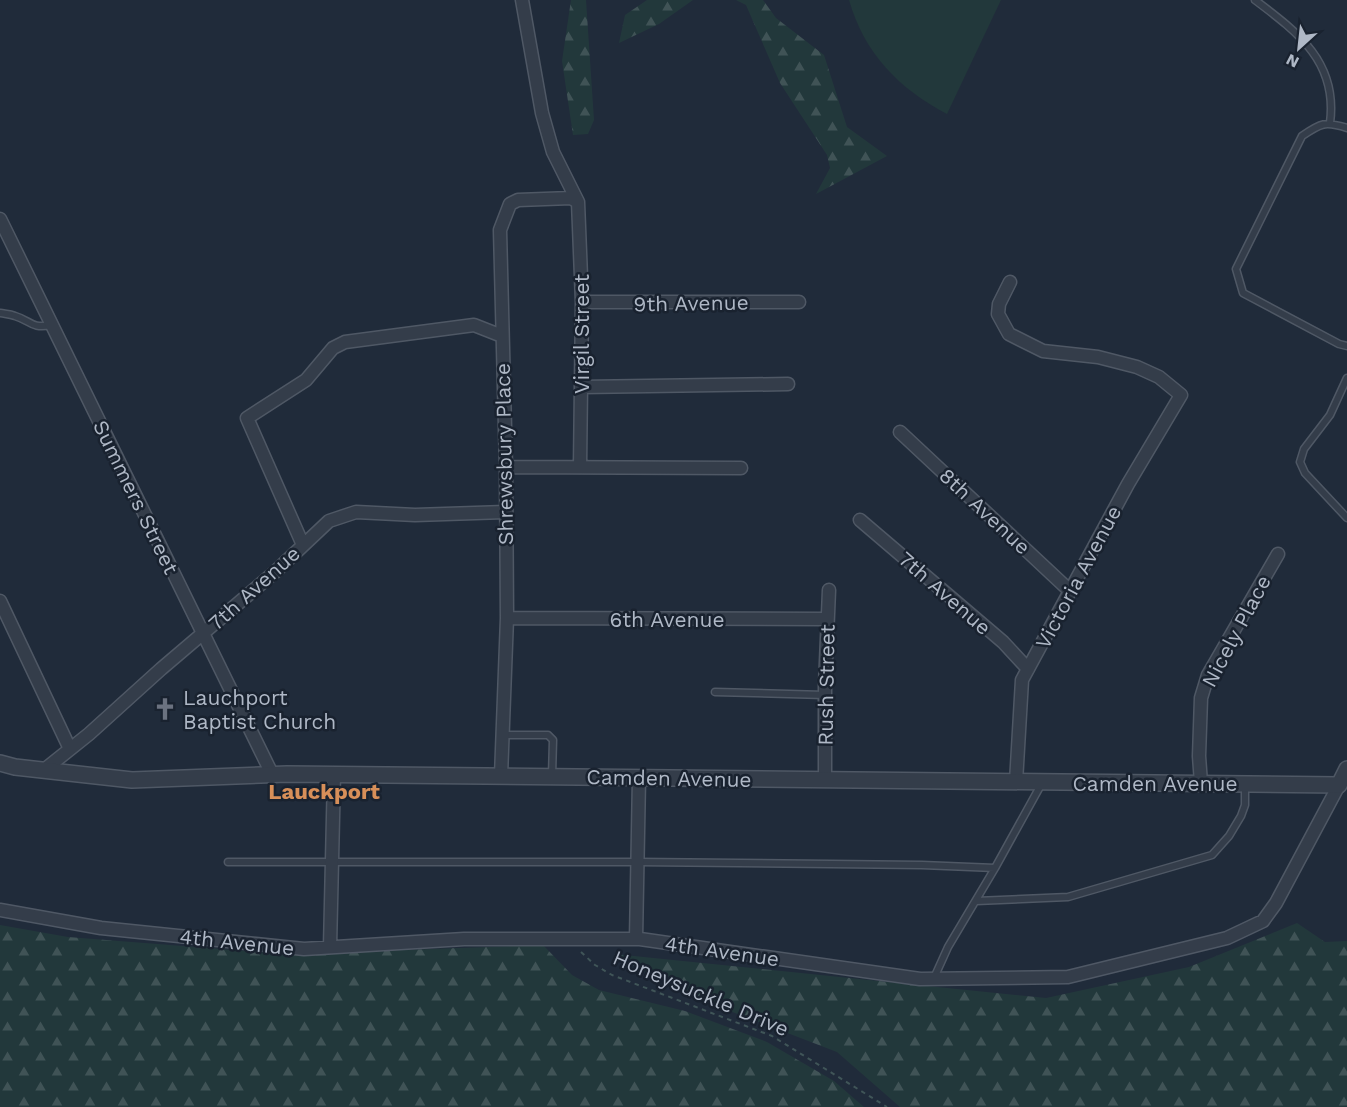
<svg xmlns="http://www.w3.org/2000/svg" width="1347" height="1107" font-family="'Work Sans',sans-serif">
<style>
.forest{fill:url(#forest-firs)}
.garden{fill:#22383b}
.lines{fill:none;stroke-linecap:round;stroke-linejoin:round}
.service-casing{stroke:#4f5865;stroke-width:9}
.minor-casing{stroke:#4f5865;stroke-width:15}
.tertiary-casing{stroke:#4f5865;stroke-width:18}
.path{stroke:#405558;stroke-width:2;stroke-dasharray:4.5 4.5;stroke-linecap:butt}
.service{stroke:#343d4a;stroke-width:6}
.minor{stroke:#343d4a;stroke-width:12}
.tertiary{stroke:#343d4a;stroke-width:15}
.labels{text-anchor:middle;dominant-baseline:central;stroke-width:5;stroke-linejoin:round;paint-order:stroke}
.street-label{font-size:21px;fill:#afb8c6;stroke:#19222f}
.poi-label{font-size:21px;fill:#afb8c6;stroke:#19222f;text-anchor:start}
.neighbourhood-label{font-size:22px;font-weight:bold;fill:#d78f59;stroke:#19222f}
</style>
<defs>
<pattern id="forest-firs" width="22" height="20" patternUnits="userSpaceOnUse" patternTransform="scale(1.5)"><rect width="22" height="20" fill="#22383b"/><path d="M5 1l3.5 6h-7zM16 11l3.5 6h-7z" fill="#405356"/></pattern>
</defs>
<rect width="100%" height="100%" fill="#202b3a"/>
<path class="forest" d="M571,0H586L594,120L588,134L573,135L562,61Z
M647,0H693L659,24L619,43L625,15Z
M736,0H763L776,18L824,55L847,127L887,156L816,194L830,168L827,155L780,83L746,5Z
M1297,923L1325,942L1347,941V1107H900L837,1052L675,990L614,954L1046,998L1189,967Z
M0,925L68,937L286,954L543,945L572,975L599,990L685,1011L767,1042L834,1081L864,1107H0Z"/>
<path class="garden" d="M849,0H1001L947,114C899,89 864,53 849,0Z"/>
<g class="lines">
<g class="service-casing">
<path id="service" d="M1255,0C1299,33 1338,63 1330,123
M1347,128C1325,121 1321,123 1302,136L1236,269L1243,293L1339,344L1347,346
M0,313C5,314 10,314 15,316C32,321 30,329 52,325
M1347,378L1330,415L1304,449L1300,462L1305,473L1347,518
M715,692L825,695
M502,735H548L553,740L552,776
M228,862H638L922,865L995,868
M976,901L1068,897L1212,855L1229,836L1241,816L1245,805V784
M934,978L948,947L995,868L1042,783"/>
</g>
<g class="minor-casing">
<path id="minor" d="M522,0L542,113L553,152L578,202L582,302L580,467
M0,219L272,774
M1010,282L999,304L998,314L1009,334L1043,351L1098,357L1137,367L1159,377L1181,395L1128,484L1022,680L1016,782
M582,302H799
M582,387L788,384
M900,432L1070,591
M506,467L741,468
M860,520L1003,642L1028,669
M303,545L247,418L306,380L333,348L345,342L474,325L502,336
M0,601L70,749
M507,618L827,619
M44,770L89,734L161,669L276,571L329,521L356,512L415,515L505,512
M501,776L507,618L506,467L500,230L510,204L518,200L571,198L578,202
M825,780V685L829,590
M1201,783L1199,756L1201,698L1208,675L1278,554
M0,910L101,928L304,949L464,939H640L920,979L1068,977L1227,938L1263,921L1276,903L1339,785
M636,939L639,778
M330,947L334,774"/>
</g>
<g class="tertiary-casing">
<path id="tertiary" d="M0,763L15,767L132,780L287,774L1339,785L1347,769"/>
</g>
<path class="path" d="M581,952L595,965L612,975L772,1036L887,1107"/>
<use href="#service" class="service"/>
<use href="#minor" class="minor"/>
<use href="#tertiary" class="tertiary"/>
</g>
<defs>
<g id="church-bare" transform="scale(1.8)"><path d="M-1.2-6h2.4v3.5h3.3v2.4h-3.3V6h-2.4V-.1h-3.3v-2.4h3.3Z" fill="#6b7280" stroke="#19222f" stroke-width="2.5" paint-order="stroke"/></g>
</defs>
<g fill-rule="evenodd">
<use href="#church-bare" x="165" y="709"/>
</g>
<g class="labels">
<g class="street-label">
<text transform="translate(691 303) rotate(-1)">9th Avenue</text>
<text transform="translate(581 334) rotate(-90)">Virgil Street</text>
<text transform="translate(504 454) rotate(-91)">Shrewsbury Place</text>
<text transform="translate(136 497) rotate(64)">Summers Street</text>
<text transform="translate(985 511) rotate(43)">8th Avenue</text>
<text transform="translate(1078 577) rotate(-62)">Victoria Avenue</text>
<text transform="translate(254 588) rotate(-42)">7th Avenue</text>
<text transform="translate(945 593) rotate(41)">7th Avenue</text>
<text x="667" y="619">6th Avenue</text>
<text transform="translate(1236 631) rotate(-62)">Nicely Place</text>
<text transform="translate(826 685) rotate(-89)">Rush Street</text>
<text transform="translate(669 778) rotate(1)">Camden Avenue</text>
<text x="1155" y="783">Camden Avenue</text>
<text transform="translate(237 942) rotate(6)">4th Avenue</text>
<text transform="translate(722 951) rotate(8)">4th Avenue</text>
<text transform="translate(701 993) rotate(23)">Honeysuckle Drive</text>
</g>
<g class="poi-label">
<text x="183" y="697">Lauchport<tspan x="183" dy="24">Baptist Church</tspan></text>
</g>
<g class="neighbourhood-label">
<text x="324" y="791">Lauckport</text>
</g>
</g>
<g transform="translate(1299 48) rotate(207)" stroke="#19222f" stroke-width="4.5" paint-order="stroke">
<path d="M0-4.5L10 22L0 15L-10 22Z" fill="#afb8c6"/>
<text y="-9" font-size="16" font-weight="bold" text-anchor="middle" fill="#afb8c6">N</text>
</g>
</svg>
